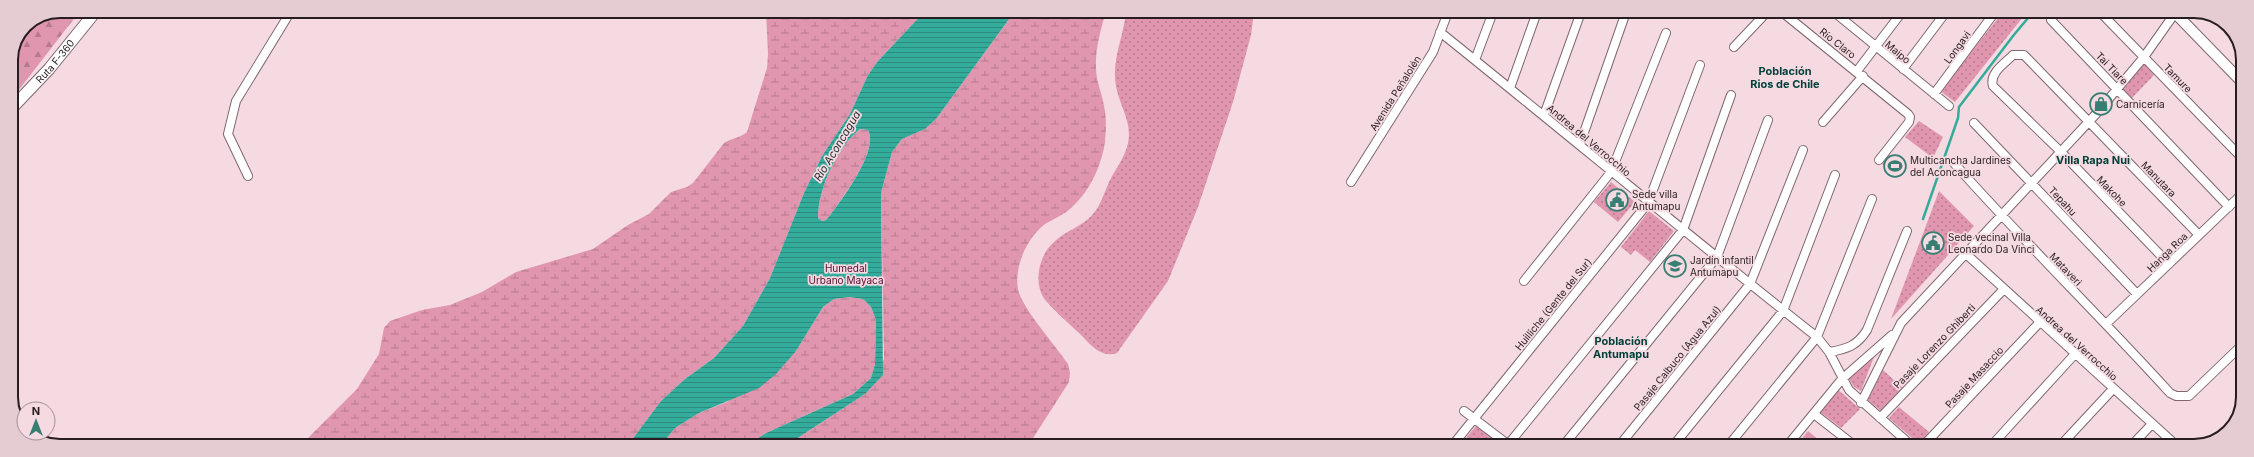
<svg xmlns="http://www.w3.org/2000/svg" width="2254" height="457" font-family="Inter,sans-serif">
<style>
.green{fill:url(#green-dots)}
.forest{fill:url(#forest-firs)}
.wetland{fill:url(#wetland-marsh)}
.pitch{fill:#e196b0}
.water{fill:url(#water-rules);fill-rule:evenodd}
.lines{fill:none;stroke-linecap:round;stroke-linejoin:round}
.stream{stroke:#34ac9b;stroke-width:2.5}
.minor-casing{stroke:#7f686f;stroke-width:10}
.tertiary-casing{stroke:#7f686f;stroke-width:12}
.secondary-casing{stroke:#7f686f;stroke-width:13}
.minor{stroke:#fff;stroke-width:8}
.tertiary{stroke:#fff;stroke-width:10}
.secondary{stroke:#fff;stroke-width:11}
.labels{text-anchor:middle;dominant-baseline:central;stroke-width:3.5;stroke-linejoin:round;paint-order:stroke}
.street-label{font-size:10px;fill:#271d20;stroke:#f5dae2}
.poi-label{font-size:10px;fill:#271d20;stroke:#f5dae2;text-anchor:start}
.park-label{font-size:10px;fill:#550b2f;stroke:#f5dae2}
.neighbourhood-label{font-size:11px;font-weight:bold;fill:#004038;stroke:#f5dae2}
.water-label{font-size:11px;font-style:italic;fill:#192d2a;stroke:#f5dae2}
.rim{fill:none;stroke:#271d20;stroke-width:2}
</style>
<defs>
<pattern id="green-dots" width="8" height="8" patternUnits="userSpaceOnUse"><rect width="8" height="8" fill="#e196b0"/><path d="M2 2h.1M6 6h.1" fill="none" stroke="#b67a8f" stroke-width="1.8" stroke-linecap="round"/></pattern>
<pattern id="forest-firs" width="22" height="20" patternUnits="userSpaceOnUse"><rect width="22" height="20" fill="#e196b0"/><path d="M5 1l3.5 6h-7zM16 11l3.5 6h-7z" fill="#b67a8f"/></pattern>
<pattern id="wetland-marsh" width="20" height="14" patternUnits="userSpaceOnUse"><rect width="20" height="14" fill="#e196b0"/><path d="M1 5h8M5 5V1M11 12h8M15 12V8" fill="none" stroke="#b67a8f"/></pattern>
<pattern id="water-rules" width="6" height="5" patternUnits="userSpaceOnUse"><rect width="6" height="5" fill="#34ac9b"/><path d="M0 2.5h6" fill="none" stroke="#2c8b7e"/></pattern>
</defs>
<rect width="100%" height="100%" fill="#f5dae2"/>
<path class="green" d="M1126,11L1254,12L1251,35L1233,102L1198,207L1168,281L1117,353C1101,359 1090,344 1080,334C1071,325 1047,305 1042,295C1034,278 1040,254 1054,242C1066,230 1081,228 1093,214C1101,205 1104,193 1109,182C1115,170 1123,160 1127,147C1134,124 1120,108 1116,86C1111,61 1124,36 1126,11Z
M2003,12H2027L1955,102L1940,91Z
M2144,64L2154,75L2132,98L2123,90Z
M1919,121L1943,137L1933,158L1905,137Z
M1611,182L1635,202L1618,222L1594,202Z
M1939,191L1974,226L1891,319Z
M1649,211L1674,231L1650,262L1635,250L1631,255L1621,247Z
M1875,354L1861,391L1854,387L1849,379Z
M1883,370L1904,389L1882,412L1868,400Z
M1835,387L1860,409L1841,428L1819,411Z
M1899,407L1929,432L1919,444L1889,418Z
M1476,426L1503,446H1459Z"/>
<path class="forest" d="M60,11H80L11,100V60L26,25Z"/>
<path class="wetland" d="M766,11H925L878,61L868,75L850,114L822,156L804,193L770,278L743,326L714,358L685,379L661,401L628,445H296L307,439L357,389L379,354L384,328L390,321L422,310L450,305L482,292L516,272L593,249L628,225L649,214L671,192L687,187L693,183L724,143C732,138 740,138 747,132L767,68L768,54Z
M1015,11H1106C1101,29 1095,49 1096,68C1096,81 1102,93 1104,106C1107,119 1106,136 1104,148C1099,171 1088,193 1071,208C1064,215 1053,219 1045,224C1027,238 1014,266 1018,289C1021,307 1056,346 1068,364L1070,373L1069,382L1028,446L787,445L865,394L884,359L881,193L892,152L902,139L925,129L936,119Z
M860,129L868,130C879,150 843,197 831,214L826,220L822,221L818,218C818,189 837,148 860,129Z
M849,297L863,299L871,307L876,320L875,364L871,378L853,394L766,433L748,445H661L675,428L699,413L727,402L796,351L823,307L834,299Z"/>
<path class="pitch" d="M1889,155L1907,168L1900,177L1882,164Z
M1808,431L1824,444L1822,446H1796Z"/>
<path class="water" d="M925,11H1015L936,119L925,129L902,139L892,152L881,193L883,375L865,394L787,445H748L766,433L853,394L871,378L875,364L876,320L871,307L863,299L849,297L834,299L823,307L796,351L776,374L759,388L699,413L675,428L661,445H628L661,401L685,379L714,358L743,326L770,278L804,193L822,156L850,114L868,75L878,61ZM860,129L868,130C879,150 843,198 831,214L826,220L822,221L818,218C818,189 837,147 860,129Z"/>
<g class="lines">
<path class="stream" d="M1923,219L1958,118L1959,107L2013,36L2033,12"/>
<g class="minor-casing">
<path id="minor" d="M1782,12L1908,114L1910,117L1909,122L1879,160
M1834,12L1949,106
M2053,12L2051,20L2229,207
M2100,12L2242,158
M1440,32C1566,133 1690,237 1817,337L1829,352L1849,390L1912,446
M1734,47L1767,12
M1475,60L1493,12
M1903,69L1946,12
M1857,71L1902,12
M1510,88L1537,12
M1934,94L1995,12
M1544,115L1581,12
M1823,122L1863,76
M1974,123L2137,294
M1580,144L1626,12
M1953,162C2023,241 2099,315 2170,393L2176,396H2189L2242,345
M248,176L228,134L236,101L291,11
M1351,182L1433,52L1448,12
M1965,253L2177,446
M2169,264L2062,153L1993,86C1989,73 2005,63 2013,55H2024L2199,235
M1524,281L1611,172L1666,33
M2106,324L2242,194
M1829,352C1847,349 1857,346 1867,330L1907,231
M1861,403L1901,323L2096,114L2144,57L2175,13
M1464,411L1510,446
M1814,414L1855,446
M1880,418L2004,289
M1452,446L1648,203L1700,65
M1507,446L1683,230L1731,95
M1563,446L1717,257L1768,120
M1619,446L1750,284L1803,150
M1673,446L1783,311L1835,175
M1728,446L1817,337L1872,199
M1787,446L1842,379L1892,335
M1923,446L2040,322
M1991,446L2075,354
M2060,446L2113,389
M2131,446L2152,424"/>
</g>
<g class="tertiary-casing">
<path id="tertiary" d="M2174,12L2243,83"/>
</g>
<g class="secondary-casing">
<g id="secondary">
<path id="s1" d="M11,109L49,69L96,11"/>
</g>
</g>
<use href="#minor" class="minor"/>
<use href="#tertiary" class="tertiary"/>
<use href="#secondary" class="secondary"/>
</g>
<defs>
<g id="shop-ring" transform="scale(1.15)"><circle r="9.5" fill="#f5dae2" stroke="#397e73" stroke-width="1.5"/><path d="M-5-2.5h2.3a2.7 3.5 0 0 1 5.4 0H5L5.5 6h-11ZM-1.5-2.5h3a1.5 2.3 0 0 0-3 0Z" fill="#397e73"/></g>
<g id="stadium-ring" transform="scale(1.15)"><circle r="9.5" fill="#f5dae2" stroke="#397e73" stroke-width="1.5"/><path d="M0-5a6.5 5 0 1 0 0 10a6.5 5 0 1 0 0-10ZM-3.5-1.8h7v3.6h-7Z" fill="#397e73"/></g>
<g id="civic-ring" transform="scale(1.15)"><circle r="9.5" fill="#f5dae2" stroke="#397e73" stroke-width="1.5"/><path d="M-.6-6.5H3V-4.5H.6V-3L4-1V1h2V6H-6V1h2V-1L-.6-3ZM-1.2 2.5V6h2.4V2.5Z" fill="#397e73"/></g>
<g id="school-ring" transform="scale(1.15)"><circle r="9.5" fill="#f5dae2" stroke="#397e73" stroke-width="1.5"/><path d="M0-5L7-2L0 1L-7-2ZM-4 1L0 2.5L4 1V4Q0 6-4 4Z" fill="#397e73"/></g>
</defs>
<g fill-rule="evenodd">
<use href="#shop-ring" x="2101" y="104"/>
<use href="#stadium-ring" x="1895" y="166"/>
<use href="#civic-ring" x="1617" y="200"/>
<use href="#civic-ring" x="1933" y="243"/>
<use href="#school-ring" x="1675" y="266"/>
</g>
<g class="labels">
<g class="street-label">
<text transform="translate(1838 43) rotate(38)">Río Claro</text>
<text transform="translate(1957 47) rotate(-54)">Longavi</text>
<text transform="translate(1898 52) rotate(40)">Maipo</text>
<text stroke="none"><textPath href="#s1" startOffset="65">Ruta F-360</textPath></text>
<text transform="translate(2112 68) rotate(46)">Tai Tiare</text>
<text transform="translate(2178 78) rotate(46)">Tamure</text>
<text transform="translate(1395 93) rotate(-58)">Avenida Peñalolén</text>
<text transform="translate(1589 140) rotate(40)">Andrea del Verrocchio</text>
<text transform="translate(2159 179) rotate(46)">Manutara</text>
<text transform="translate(2112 191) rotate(46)">Makohe</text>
<text transform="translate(2063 201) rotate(47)">Tepahu</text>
<text transform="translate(2167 252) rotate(-44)">Hanga Roa</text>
<text transform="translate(2066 269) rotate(46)">Mataveri</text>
<text transform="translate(1553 304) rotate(-51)">Huilliche (Gente del Sur)</text>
<text transform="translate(2077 343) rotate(42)">Andrea del Verrocchio</text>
<text transform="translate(1934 346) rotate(-46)">Pasaje Lorenzo Ghiberti</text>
<text transform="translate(1677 358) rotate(-51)">Pasaje Calbuco (Agua Azul)</text>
<text transform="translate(1974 377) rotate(-47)">Pasaje Masaccio</text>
</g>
<g class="poi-label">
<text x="2116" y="104">Carnicería</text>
<text x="1910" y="160">Multicancha Jardines<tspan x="1910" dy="12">del Aconcagua</tspan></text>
<text x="1632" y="194">Sede villa<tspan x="1632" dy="12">Antumapu</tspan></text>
<text x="1948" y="237">Sede vecinal Villa<tspan x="1948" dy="12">Leonardo Da Vinci</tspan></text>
<text x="1690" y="260">Jardín infantil<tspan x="1690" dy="12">Antumapu</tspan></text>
</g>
<g class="park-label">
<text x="846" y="268">Humedal<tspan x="846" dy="12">Urbano Mayaca</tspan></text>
</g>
<g class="neighbourhood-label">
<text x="1785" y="71">Población<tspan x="1785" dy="13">Rios de Chile</tspan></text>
<text x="2093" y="160">Villa Rapa Nui</text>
<text x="1621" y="341">Población<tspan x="1621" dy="13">Antumapu</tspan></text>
</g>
<g class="water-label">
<text transform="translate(837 146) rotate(-59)">Río Aconcagua</text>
</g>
</g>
<path d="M0 0H2254V457H0ZM60 18H2194A42 42 0 0 1 2236 60V397A42 42 0 0 1 2194 439H60A42 42 0 0 1 18 397V60A42 42 0 0 1 60 18Z" fill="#e5cbd2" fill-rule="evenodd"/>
<path class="rim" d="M60 18H2194A42 42 0 0 1 2236 60V397A42 42 0 0 1 2194 439H60A42 42 0 0 1 18 397V60A42 42 0 0 1 60 18Z"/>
<g transform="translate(36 421)"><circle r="19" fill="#f5dae2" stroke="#a38e94"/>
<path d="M0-3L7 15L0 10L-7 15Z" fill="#397e73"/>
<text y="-6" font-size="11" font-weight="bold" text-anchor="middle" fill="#271d20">N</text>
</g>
</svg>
